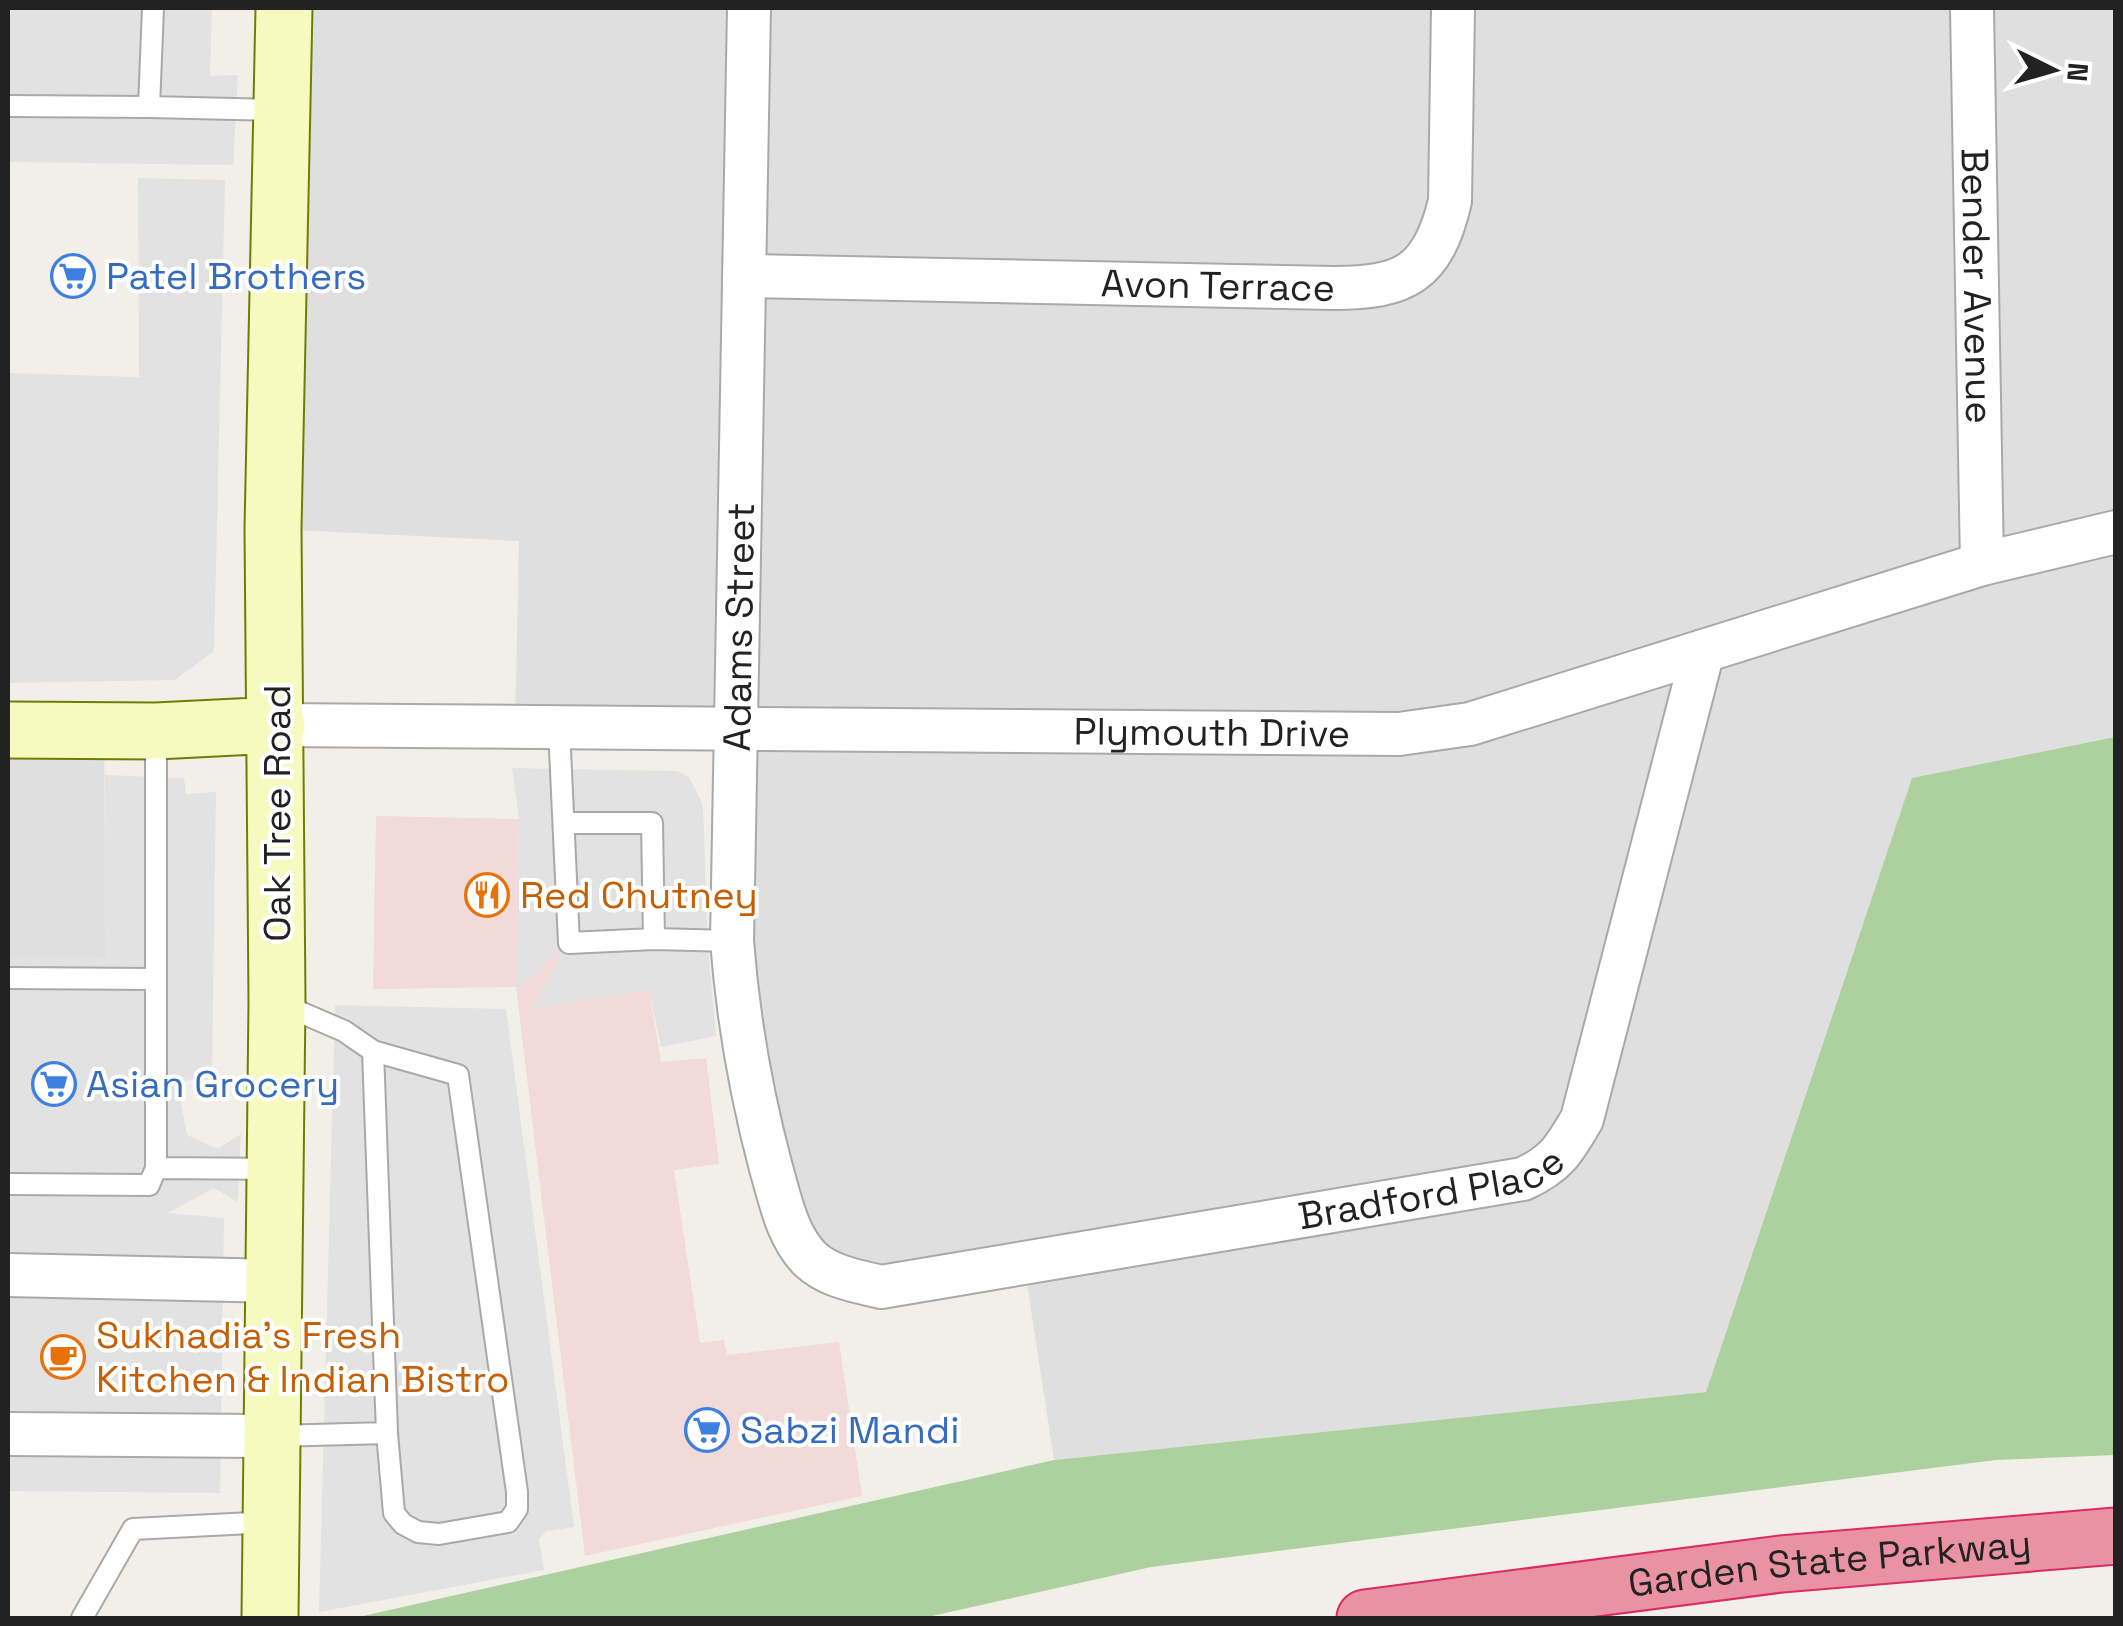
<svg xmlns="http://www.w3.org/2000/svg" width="2123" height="1626" font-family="'Space Grotesk',sans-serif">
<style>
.residential{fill:#e0dfdf}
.commercial{fill:#f2dad9}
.forest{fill:#add19e}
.parking{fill:#e2e2e2}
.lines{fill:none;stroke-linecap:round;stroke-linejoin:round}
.lane-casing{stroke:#a9a9a9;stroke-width:24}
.street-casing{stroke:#a9a9a9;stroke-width:46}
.secondary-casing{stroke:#707d05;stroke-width:59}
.highway-casing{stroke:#dc2a67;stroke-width:59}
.lane{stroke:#fff;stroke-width:20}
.street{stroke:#fff;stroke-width:42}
.secondary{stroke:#f7fabf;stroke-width:55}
.highway{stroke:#e892a2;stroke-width:55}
.labels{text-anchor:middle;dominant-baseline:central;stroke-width:8;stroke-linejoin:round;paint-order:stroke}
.shop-label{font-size:38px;fill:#366cbe;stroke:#fff;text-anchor:start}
.street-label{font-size:38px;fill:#222;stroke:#fff}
.food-label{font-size:38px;fill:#c56008;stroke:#fff;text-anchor:start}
</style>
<rect width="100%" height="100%" fill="#f2efe9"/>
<path class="residential" d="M284,8H2115V737L1912,778L1706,1392L1054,1460L1024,1264L919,1282L812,1260L755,1109L737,729L515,728L519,541L273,529Z
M8,730L104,731L106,958L8,957Z"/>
<path class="commercial" d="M376,816L519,819L517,970L569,943L649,990L661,1062L706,1058L719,1164L674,1170L700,1343L724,1340L727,1355L839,1342L862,1496L585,1556L516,987L373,989Z"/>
<path class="forest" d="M2115,737V1455L1996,1460L1151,1567L923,1618H354L1054,1460L1706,1392L1912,778Z"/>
<path class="parking" d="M8,8H212L210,76L238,75L233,165L8,162Z
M138,178L225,180L214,651L175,680L8,683V373L139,377Z
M512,768L677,771L689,777L703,805L708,948L716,1036L661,1047L649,990L533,1009L566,945L516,990L519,819Z
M105,775L184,778L186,794L216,792L212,1071L204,1086L190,1079L183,1082L180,1097L187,1135L218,1149L241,1134L238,1202L214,1188L168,1213L224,1218L220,1493L8,1491V957L106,958Z
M335,1005L506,1009L574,1527L546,1531L539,1539L544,1570L319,1612Z"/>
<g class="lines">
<g class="lane-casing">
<path id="lane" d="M153,8L149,107L282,110
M8,106L149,107
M559,728L569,943L654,939L652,823H565
M156,735V1168
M654,939L732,941
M8,978L156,979
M279,1003L344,1031L373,1051L458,1075L517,1492V1509L508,1522L439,1534L418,1532L403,1524L394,1513L387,1433L373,1051
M8,1184L149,1185L156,1168L272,1169
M274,1436L387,1433
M82,1618L133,1529L269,1522"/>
</g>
<g class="street-casing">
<g id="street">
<path id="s1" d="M749,8L732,941C738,1019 751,1093 771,1168C780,1199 787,1236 810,1259C829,1277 857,1281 881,1287L1523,1179C1556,1164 1564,1150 1582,1119L1703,651"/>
<path id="s2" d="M1972,8L1982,564"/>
<path id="s3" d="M746,276L1334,288C1404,288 1433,274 1450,201L1453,8"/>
<path id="s4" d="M277,725L1399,734L1470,724L1982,564L2116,532"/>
<path d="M8,1275L273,1281"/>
<path d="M8,1434L272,1436"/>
</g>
</g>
<g class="secondary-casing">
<path id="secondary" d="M8,730L156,731L277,725
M270,1618L277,1002L273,529L284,8"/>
</g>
<g class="highway-casing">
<g id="highway">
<path id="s5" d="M1365,1618L1781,1564L2116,1536"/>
</g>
</g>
<use href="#lane" class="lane"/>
<use href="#street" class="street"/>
<use href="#secondary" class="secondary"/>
<use href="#highway" class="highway"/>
</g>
<defs>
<g id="supermarket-ring" transform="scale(2.25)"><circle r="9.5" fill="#fff" stroke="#3f7fe0" stroke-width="1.5"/><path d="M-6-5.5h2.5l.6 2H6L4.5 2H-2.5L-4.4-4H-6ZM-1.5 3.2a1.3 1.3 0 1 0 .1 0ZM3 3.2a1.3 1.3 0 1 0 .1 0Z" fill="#3f7fe0"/></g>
<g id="restaurant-ring" transform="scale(2.25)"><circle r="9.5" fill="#fff" stroke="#e8710a" stroke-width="1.5"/><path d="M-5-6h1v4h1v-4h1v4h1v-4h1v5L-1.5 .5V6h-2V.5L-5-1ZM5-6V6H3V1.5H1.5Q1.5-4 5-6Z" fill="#e8710a"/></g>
<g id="cafe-ring" transform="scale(2.25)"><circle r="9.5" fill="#fff" stroke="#e8710a" stroke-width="1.5"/><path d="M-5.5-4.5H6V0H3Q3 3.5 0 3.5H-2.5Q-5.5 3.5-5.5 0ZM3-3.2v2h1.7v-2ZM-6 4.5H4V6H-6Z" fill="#e8710a"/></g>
</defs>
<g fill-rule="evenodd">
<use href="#supermarket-ring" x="73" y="276"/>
<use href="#restaurant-ring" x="487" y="895"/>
<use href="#supermarket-ring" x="54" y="1084"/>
<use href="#cafe-ring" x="63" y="1357"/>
<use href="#supermarket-ring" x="707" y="1430"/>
</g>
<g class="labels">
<g class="shop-label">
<text x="106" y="276">Patel Brothers</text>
<text x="86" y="1084">Asian Grocery</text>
<text x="740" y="1430">Sabzi Mandi</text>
</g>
<g class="street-label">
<text stroke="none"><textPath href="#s3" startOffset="472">Avon Terrace</textPath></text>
<text stroke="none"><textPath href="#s2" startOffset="278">Bender Avenue</textPath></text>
<text transform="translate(739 627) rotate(-89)">Adams Street</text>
<text stroke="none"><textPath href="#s4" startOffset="935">Plymouth Drive</textPath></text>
<text transform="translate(277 813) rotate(-90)">Oak Tree Road</text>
<text stroke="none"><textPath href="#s1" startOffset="1900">Bradford Place</textPath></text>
<text stroke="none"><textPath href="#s5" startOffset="468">Garden State Parkway</textPath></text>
</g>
<g class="food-label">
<text x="520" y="895">Red Chutney</text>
<text x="96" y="1335">Sukhadia's Fresh<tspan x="96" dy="44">Kitchen &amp; Indian Bistro</tspan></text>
</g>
</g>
<rect width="2123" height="1626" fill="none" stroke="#222222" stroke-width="20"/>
<g transform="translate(2053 70) rotate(95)" stroke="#ffffff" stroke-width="8" paint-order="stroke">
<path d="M0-8L18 38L0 25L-18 38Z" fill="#222222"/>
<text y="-15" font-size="28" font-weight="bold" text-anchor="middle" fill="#222222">N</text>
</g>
</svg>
